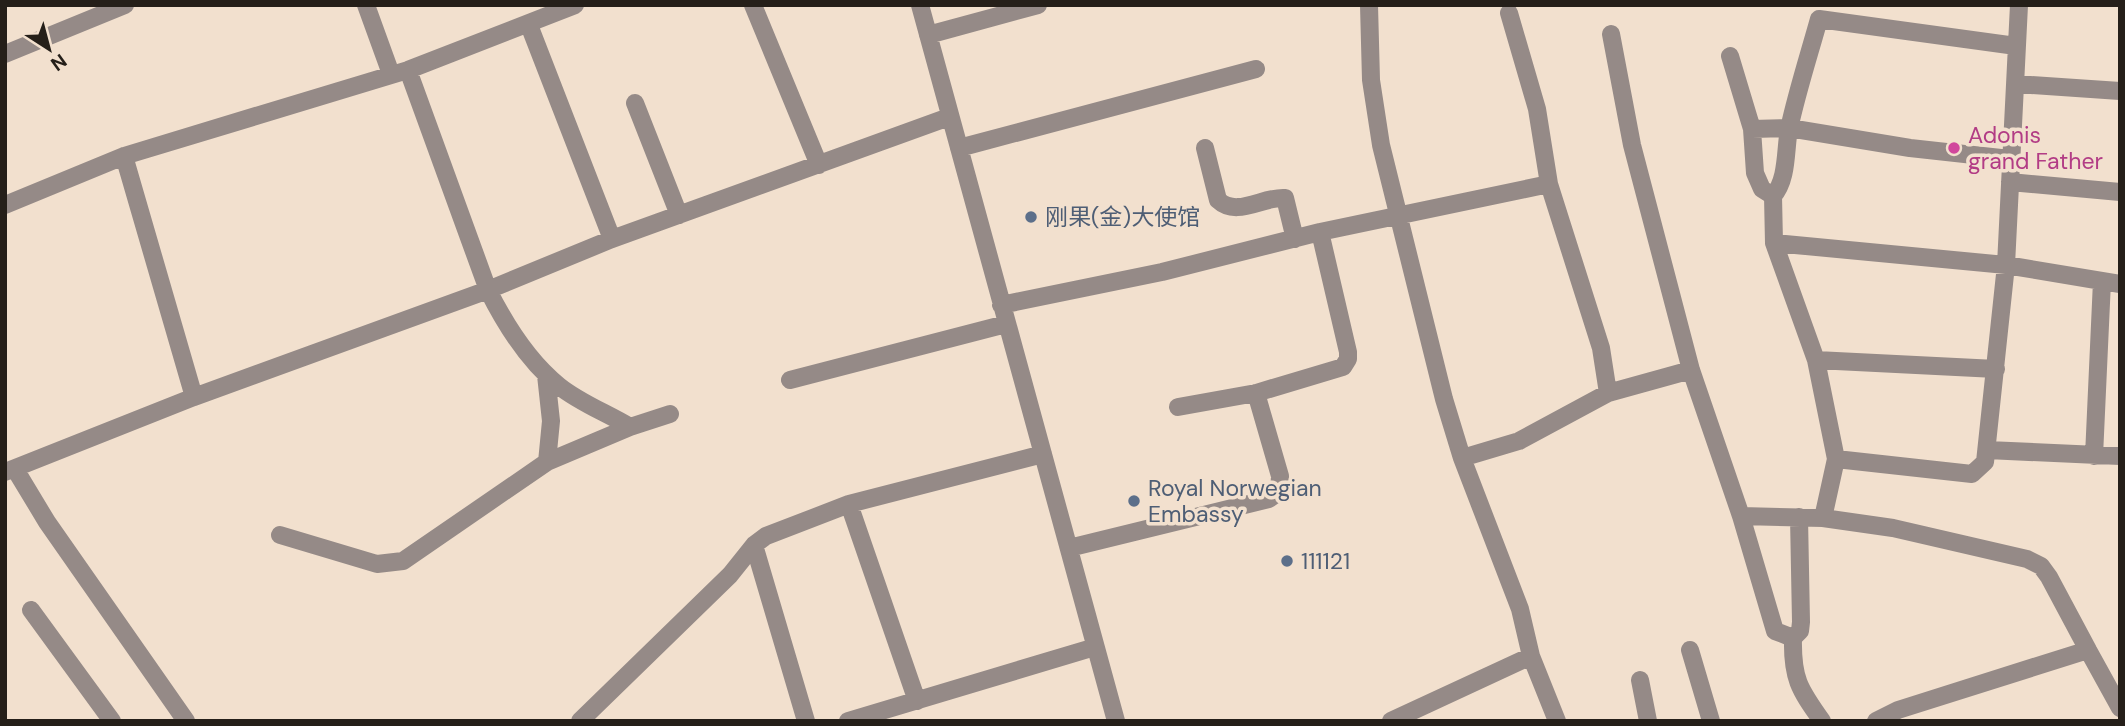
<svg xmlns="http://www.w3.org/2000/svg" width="2125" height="726" font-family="'DM Sans','Noto Sans SC',sans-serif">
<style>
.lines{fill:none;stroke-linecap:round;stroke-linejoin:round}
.minor{stroke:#958a87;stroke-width:18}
.hotel-dot{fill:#d1479c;stroke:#f2e0ce;stroke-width:2.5}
.service-dot{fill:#5c6f8a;stroke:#f2e0ce;stroke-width:2.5}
.labels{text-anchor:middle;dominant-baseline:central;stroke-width:7;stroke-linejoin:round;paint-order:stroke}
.hotel-label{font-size:23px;fill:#b23c85;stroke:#f2e0ce;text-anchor:start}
.service-label{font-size:23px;fill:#4e5e75;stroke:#f2e0ce;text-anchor:start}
</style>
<rect width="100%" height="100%" fill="#f2e0ce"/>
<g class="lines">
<path class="minor" d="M366,5L391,74
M753,5L819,165
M920,5L1116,721
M1369,5L1371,80L1381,145L1444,399L1462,458L1520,609L1531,656L1557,721
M1509,13L1537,109L1549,184L1601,348L1608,393
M529,25L612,239
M1611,34L1632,145L1691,370L1741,516L1775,631L1793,638
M928,35L1038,5
M5,54L125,5
M1730,56L1752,129L1755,173L1762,189L1773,196
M408,70L488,290C505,324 529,362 559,386C580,403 607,413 630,427
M2016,84L2120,91
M635,103L679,215
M1752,129L1789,128L1910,148L2010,159
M959,148L1256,69
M1205,148L1218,200C1237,218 1263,196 1285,198L1295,239
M124,156L194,397
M2010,182L2120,192
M5,205L124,156L408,70L575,5
M1774,243L2006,265L2120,284
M1001,305L1162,272L1320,232L1549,184
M1816,360L1996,369
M546,375L551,421L547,462
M790,380L1006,324
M1178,407L1256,393L1343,367L1348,359V352L1320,232
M1987,450L2120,456
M2094,456L2102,281
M1462,458L1519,441L1608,393L1691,370
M1836,459L1972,474L1985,462L2006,265L2019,5
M15,469L47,522L186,721
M5,472L194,397L488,290L612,239L949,117
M849,504L917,701
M1741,516L1823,518L1893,528L2027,559L2041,566L2049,577L2088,650L1898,710L1876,721
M1799,517L1801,622L1800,631L1793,638C1792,678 1799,689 1822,721
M1823,518L1836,459L1816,360L1774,243L1773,196C1788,179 1785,150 1789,129C1797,92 1809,55 1819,19L2016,46
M280,535L377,564L403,561L547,462L630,427L670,414
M754,545L806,721
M1069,548L1269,499L1279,492L1280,476L1256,393
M31,610L112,721
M1690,650L1711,721
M2088,650L2120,708
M1640,680L1648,721
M580,721L730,575L754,545L766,536L849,504L1043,454
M848,721L1095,647
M1391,721L1531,656"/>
</g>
<circle class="hotel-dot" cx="1954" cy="148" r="7"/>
<g class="service-dot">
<circle cx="1031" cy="217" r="7"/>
<circle cx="1134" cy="501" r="7"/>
<circle cx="1287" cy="561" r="7"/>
</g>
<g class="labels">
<g class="hotel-label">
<text x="1968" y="135">Adonis<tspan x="1968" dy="26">grand Father</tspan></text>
</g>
<g class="service-label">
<text x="1045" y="217">刚果(金)大使馆</text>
<text x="1148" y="488">Royal Norwegian<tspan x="1148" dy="26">Embassy</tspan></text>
<text x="1301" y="561">111121</text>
</g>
</g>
<rect width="2125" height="726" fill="none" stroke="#251f19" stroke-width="14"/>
<g transform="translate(49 49) rotate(144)" stroke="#f2e0ce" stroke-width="5" paint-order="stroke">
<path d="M0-5L12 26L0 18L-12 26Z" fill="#251f19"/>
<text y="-10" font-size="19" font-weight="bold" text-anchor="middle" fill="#251f19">N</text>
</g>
</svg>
